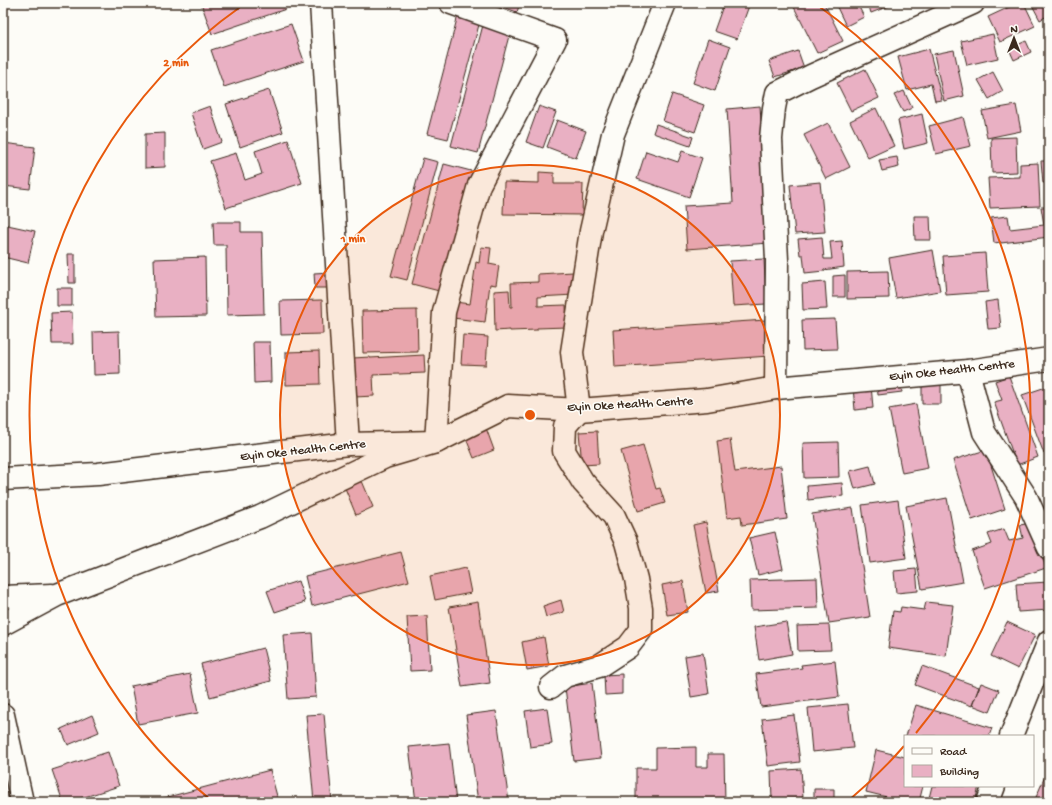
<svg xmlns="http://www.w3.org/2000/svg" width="1052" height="805" font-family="'Gochi Hand',sans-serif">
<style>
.building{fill:#e9b0c3;stroke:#3b2a1e}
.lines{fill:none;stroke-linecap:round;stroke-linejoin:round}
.street-casing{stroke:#3b2a1e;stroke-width:25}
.primary-casing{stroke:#3b2a1e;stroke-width:25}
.street{stroke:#fdfcf7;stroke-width:22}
.primary{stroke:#fdfcf7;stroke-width:22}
.ring{fill:none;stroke:#e8590c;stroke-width:2}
.labels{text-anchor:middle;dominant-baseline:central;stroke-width:3;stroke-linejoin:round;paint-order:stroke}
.street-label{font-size:13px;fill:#3b2a1e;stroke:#fdfcf7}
.centre{fill:#e8590c;stroke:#fdfcf7;stroke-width:2}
.ring-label{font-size:12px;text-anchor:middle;font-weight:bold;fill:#e8590c;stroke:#fdfcf7;stroke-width:3;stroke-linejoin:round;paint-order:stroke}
</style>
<rect width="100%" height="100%" fill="#fdfcf7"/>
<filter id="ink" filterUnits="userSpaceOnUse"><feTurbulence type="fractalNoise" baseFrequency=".025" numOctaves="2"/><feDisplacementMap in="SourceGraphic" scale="8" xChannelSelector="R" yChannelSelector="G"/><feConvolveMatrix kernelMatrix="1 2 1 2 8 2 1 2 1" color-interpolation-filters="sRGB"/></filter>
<g filter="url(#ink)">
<path class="building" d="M201,3H284L286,9L212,34Z
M492,3H520L517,12Z
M724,3H750L737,39L714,31Z
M792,3H824L843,41L817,53Z
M835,3H857L864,17L846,26Z
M868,3H888L889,6L871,13Z
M1018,3H1024L1035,26L1000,42L988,17Z
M1031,3H1049V15L1040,20Z
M458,15L480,21L448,139L427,134Z
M291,24L304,61L224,87L211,50Z
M483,25L510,32L478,153L451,146Z
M993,34L998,58L967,65L961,41Z
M708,39L730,47L715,91L693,83Z
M1026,41L1031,52L1014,60L1009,49Z
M929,49L942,100L935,101L931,84L907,90L898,57Z
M954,50L964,96L944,101L934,54Z
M798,51L804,68L775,77L769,61Z
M865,69L879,98L851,111L837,83Z
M993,72L1003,91L989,99L978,80Z
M269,90L283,132L240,147L226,104Z
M904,91L912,108L903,112L894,95Z
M672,94L704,105L695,132L663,121Z
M1016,105L1021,131L987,138L982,111Z
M210,106L222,142L203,149L191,113Z
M539,106L556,112L543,148L526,142Z
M760,106L769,243L687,249L684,206L733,203L727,109Z
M876,108L894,146L868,158L850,121Z
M922,114L928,143L904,149L898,120Z
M963,117L971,146L936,154L929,126Z
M557,120L586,131L576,158L547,147Z
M828,123L850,167L826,179L804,135Z
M656,124L693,137L690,146L653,133Z
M165,133V167L145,168V134Z
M1016,137L1017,172L992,173L991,138Z
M288,140L302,183L226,208L210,161L236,153L245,180L262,174L255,151Z
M3,143L35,147L30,189L3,186Z
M646,151L678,162L682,151L702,158L689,197L637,179Z
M897,157L899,167L882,171L879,160Z
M423,158L438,162L407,280L391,276Z
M1041,161H1049V182L1043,183Z
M1038,163L1040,206L990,208L988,178L1020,177V164Z
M444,164L475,172L443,292L412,284Z
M539,172L554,173V184H583L582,215L503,214L504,182L539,183Z
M820,182L825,232L795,234L790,185Z
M1049,187V200H1048L1047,188Z
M1041,207H1049V237L1001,243V242L994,243L991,218L1008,216L1010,229L1044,225Z
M914,216H930L931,240H915Z
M213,222H241V232H262L264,314L227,315L226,245H214Z
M3,224L35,231L28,263L3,257Z
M822,237L824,259H832L830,242L842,241L844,267L824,270V271L805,273L803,255H800L798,239Z
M481,247L491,248L489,264L499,266L496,285L490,284L485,322L453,318L455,302L470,304L476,262L479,263Z
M933,250L940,291L896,298L889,258Z
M985,253L988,292L946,295L943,256Z
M68,254H75V283H69Z
M205,257L206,316L156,317L154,259Z
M764,259L766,304L733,306L730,261Z
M888,271L889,298L847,299V272Z
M330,272L331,288H315L314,273Z
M573,272L574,295L538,297V306L566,305L567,327L537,328V330L510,331V330L495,331L494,291L509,290L510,307H512L511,283L538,282V274Z
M845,275V297H833V276Z
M825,282L827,309L803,310L802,284Z
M57,288H72V306H57Z
M322,300L323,334L281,335L280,301Z
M998,300L1001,328L988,329L985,302Z
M417,310L418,352L363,353L362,311Z
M72,312L73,344H52L51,313Z
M835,319L837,349L803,350L802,320Z
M766,320L769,356L615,367L613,330Z
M119,331L120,374L94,375L93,332Z
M463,335L488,337L486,365L461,364Z
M253,342H270L271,382L254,383Z
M319,351L320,384L286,385V352Z
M424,355L425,373L373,375L374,396L355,397L353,358L370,357V358Z
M1009,376L1038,457L1017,465L994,402L1002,400L995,381Z
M900,381L902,392L878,395L877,384Z
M922,381H941V404H922Z
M871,385L873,408L855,410L853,387Z
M1049,386V452L1044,454L1022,395Z
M916,404L928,468L902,473L889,409Z
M486,428L494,450L474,458L465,436Z
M597,431L599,464L582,465L579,432Z
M730,439L735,472L781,466L787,519L742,525L741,516L727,518L717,441Z
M838,442L839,477L804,478L803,443Z
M643,445L656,489L660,488L665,503L638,511L621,451Z
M986,450L1005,509L972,520L953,460Z
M870,466L875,484L855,489L850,471Z
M362,481L373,507L356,515L345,488Z
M842,483L843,496L808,500L807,486Z
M947,498L963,582L922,589L906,506Z
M898,500L906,558L870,563L862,505Z
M1049,504V514L1044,508Z
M853,508L870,617L829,623L812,514Z
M706,522L719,591L706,593L693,525Z
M1031,523L1046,568L985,588L972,551L992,544L988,534L1004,529L1009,541L1023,538L1020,525Z
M775,532L783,569L758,575L749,538Z
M401,552L409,581L312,606L305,576Z
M466,568L471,593L435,600L430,576Z
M916,569L918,591L896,593L894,571Z
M817,578L818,608L751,610L750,580Z
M298,581L305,602L275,612L267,591Z
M683,581L688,612L667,615L662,585Z
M1048,582L1049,610L1018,612L1016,584Z
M561,600L564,612L546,617L543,606Z
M478,602L490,683L462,687L449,607Z
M926,602L953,605L946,656L888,648L893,611L900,612L901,607L924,610Z
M427,616L430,670L410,671L407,617Z
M786,622L792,654L759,660L754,627Z
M1007,622L1035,635L1018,669L991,656Z
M829,625L831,650L798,651L797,626Z
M312,633L316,697L288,699L283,635Z
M544,637L549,666L527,670L522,642Z
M263,648L271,681L210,697L201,664Z
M703,653L709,694L691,697L685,656Z
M835,661L839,697L761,707L756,674L802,668L801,665Z
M922,666L979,687L972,706L915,685Z
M190,674L198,713L138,724L131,686Z
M622,674V694L605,695L604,675Z
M592,683L601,758L574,761L565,687Z
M981,683L999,690L990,712L972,705Z
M848,704L853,748L812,752L808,708Z
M916,705L992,728L989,736H906Z
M547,708L552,744L530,747L525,711Z
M496,711L509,802H478L466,715Z
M324,714L332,802H314L306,715Z
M92,715L99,732L68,745L61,729Z
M794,715L800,762L768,766L762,719Z
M449,743L456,802H416L409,747Z
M696,747V767H708V754H724L725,802H636V768H656V748Z
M876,750L905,757V786H923L919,802H907L866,792Z
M108,752L119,786L69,802H63L52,770Z
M1049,767V802H1034Z
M801,769L803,798L772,800L771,771Z
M270,770L278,800L272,802H149Z
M932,786H979L975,802H928Z
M814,789H834V802H814Z"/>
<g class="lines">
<g class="street-casing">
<path id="street" d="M321,3L348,444
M968,371L984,432L1026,497L1049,548
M776,388L777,260L771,139L774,108L777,93L811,76L973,3
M3,597L52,595
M3,624L57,595L260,517L385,457L436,442L444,312L479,185L555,40L451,3
M551,687L565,676L599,666L628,647L641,630V608L636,579L626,542L614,516L583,482L564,451L565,426L579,410L572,352L591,231L613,134L665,3
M3,715L22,802
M1011,736L1049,641
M988,802L994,786"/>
</g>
<g class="primary-casing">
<path id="primary" d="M3,479L98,474L348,444L436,442L508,406L579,410L707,400L776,388L968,371L1049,359"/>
</g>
<use href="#street" class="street"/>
<use href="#primary" class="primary"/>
</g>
</g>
<circle cx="530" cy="415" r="250" fill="#e8590c" fill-opacity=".12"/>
<g class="ring">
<circle cx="530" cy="415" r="250"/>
<path d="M904 746A500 500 0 0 1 848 801M212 801A500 500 0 0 1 243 5M817 5A500 500 0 0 1 916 733"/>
</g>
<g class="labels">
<g class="street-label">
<text transform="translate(952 371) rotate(-6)">Eyin Oke Health Centre</text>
<text transform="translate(630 405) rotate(-3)">Eyin Oke Health Centre</text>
<text transform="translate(303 451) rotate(-6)">Eyin Oke Health Centre</text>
</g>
</g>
<circle cx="530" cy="415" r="6" class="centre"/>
<g class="ring-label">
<text x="176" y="66">2 min</text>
<text x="353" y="242">1 min</text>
</g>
<rect width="1052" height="805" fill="none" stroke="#fdfcf7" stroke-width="16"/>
<rect x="8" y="8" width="1036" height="789" fill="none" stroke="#3b2a1e" stroke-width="1.5" filter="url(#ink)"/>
<rect x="904" y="735" width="130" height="52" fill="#fdfcf7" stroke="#afa8a0"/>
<rect x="912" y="748" width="20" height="6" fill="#fdfcf7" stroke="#afa8a0"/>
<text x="940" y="755" font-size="12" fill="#3b2a1e">Road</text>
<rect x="912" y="765" width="20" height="12" fill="#e9b0c3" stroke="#afa8a0"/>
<text x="940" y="775" font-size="12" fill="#3b2a1e">Building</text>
<g transform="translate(1014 38)" stroke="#fdfcf7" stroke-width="3" paint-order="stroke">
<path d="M0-3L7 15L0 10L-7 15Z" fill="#3b2a1e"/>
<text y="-6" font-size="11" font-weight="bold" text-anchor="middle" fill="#3b2a1e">N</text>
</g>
</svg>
